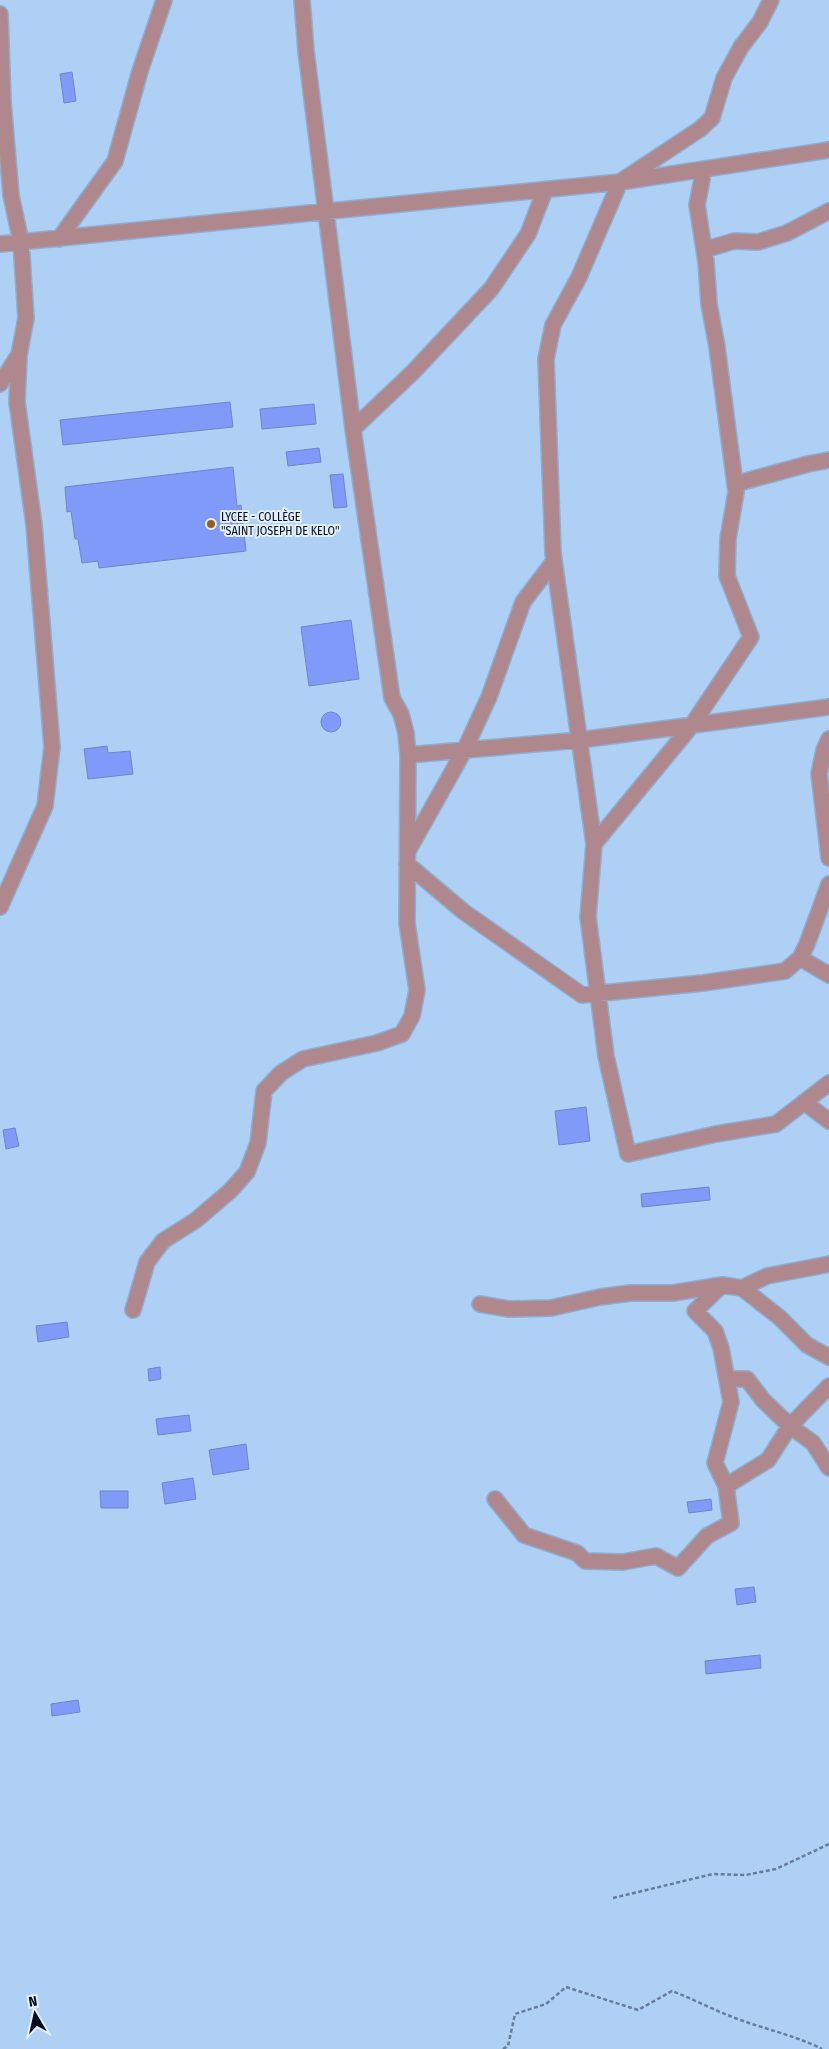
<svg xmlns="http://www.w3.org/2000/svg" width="829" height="2049" font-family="'Fira Sans Condensed',sans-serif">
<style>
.building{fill:#7f9af9;stroke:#7085c8}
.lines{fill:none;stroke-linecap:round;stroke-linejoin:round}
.street-casing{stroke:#90adcf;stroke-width:18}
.path{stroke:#657d9b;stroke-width:2.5;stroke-dasharray:4 2.5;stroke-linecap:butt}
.street{stroke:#ae888c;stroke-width:15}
.poi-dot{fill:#956116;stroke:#e3effb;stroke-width:2}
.labels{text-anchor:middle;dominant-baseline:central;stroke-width:4;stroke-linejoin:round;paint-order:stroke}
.poi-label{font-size:12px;fill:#000b20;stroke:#e3effb;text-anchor:start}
</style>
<rect width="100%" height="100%" fill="#afd0f5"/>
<path class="building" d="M72,72L76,101L64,103L60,74Z
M230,402L233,427L63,445L60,420Z
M314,404L316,424L262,429L260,409Z
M319,448L321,462L288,466L286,452Z
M233,467L237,506L241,505L246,551L99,568L98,561L82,563L78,539H75L71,511L67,512L65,487Z
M343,474L347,507L334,508L330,475Z
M351,620L359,679L309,686L301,627Z
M321 722a10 10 0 1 1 20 0a10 10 0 1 1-20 0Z
M107,746L108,753L130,751L133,774L88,779L84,749Z
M586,1107L590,1141L559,1145L555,1111Z
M15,1128L19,1146L6,1149L3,1130Z
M709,1187L710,1200L642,1207L641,1194Z
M67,1322L69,1337L38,1342L36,1326Z
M160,1367L161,1379L149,1381L148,1369Z
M189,1415L191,1431L158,1435L156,1419Z
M246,1444L249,1469L213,1475L209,1450Z
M193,1478L196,1499L165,1504L162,1483Z
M100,1491H128V1508H101Z
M711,1499L712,1510L689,1513L687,1502Z
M754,1587L756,1602L737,1605L735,1589Z
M760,1655L761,1668L706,1674L705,1661Z
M78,1700L80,1712L52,1716L51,1704Z"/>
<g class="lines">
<g class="street-casing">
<path id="street" d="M0,14L3,102L11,195L21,242L26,318L19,355L17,402L34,525L52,747L45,806L0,907
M704,169L697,205L706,262L709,304L717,347L736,492L728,539L727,576L751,637L692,725L594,844L553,553L546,359L553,325L579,277L620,182L700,129L712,118L724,78L741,47L760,22L771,0
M59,239L115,161L140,71L164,0
M0,244L620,182L829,150
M704,250L734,241L758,242L787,233L829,211
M0,384L18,356
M353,429L413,372L491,289L528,234L545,190
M735,484L808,464L829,460
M829,739L824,750L819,774L829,858
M408,755L580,740L829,707
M594,844L588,917L606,1056L628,1154L716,1134L776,1124L829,1083
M409,849L464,751L489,697L523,602L554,561
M407,864L464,912L582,995L703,983L785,971L800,958L807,944L829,884
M800,958L829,975
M804,1102L829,1121
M722,1285L695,1311L715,1331L721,1348L731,1402L715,1463L726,1486
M742,1288L779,1317L807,1345L829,1357
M480,1304L510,1309L551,1308L600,1297L631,1293H673L722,1285L742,1288L767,1276L829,1264
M133,1310L147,1262L163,1241L196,1220L230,1191L247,1172L258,1143L264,1091L281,1073L303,1059L377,1043L402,1034L412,1016L417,990L407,923L408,755L406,733L401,714L392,698L353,429L306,51L302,0
M727,1379H747L763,1400L790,1426L813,1443L829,1468
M495,1499L524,1535L577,1553L585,1561L623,1562L656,1556L678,1568L707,1536L731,1523L726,1486L768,1460L790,1426L829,1386"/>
</g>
<path class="path" d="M613,1898L713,1874L746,1875L776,1869L829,1844
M503,2049L508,2046L515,2014L546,2004L566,1987L638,2010L672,1991C693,1999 714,2010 735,2018C764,2029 794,2035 822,2049"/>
<use href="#street" class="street"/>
</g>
<circle class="poi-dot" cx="211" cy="524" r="5"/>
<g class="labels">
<g class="poi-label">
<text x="221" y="517">LYCEE - COLLÈGE<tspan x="221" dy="14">"SAINT JOSEPH DE KELO"</tspan></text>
</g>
</g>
<g transform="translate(35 2014) rotate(351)" stroke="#e3effb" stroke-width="4" paint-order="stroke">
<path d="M0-4L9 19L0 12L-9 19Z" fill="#000b20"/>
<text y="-8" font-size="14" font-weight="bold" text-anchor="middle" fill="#000b20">N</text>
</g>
</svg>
